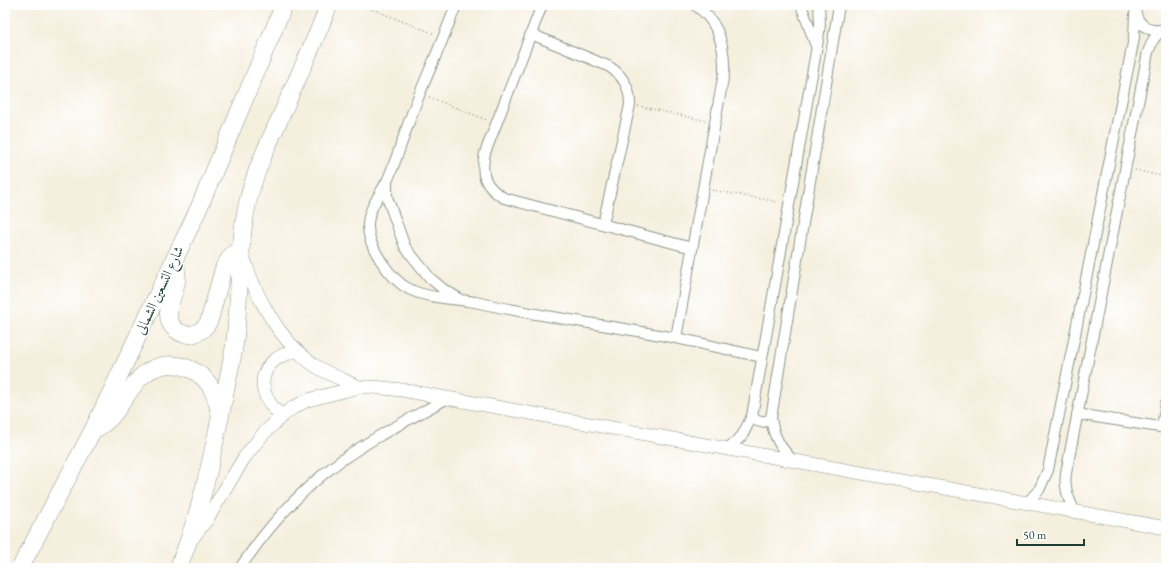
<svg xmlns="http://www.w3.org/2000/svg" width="1171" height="573" font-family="'EB Garamond',Amiri,serif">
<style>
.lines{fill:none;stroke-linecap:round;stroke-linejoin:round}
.minor-casing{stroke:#8a9689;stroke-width:12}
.tertiary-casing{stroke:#8a9689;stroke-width:14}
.primary-casing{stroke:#8a9689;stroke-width:18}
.path{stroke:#8a9689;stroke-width:1.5;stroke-dasharray:1 3;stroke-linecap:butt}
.minor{stroke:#fff;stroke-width:10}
.tertiary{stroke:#fff;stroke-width:13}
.primary{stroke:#fff;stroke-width:17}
.labels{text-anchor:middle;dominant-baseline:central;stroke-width:3;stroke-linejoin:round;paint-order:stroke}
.street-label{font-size:14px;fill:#1f3d34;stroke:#fff}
</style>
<rect width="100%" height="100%" fill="#fff"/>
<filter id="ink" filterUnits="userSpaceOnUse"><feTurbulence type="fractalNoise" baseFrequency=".025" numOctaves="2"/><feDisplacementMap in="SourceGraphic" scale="8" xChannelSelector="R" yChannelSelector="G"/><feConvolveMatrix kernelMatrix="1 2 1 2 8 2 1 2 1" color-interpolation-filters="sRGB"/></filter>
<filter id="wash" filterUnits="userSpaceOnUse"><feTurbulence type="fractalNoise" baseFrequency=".012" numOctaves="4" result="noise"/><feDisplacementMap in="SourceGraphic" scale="16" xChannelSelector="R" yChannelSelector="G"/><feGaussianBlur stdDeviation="0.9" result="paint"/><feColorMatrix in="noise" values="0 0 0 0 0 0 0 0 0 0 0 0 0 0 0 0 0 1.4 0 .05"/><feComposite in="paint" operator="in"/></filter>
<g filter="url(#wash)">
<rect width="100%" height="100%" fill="#f5efde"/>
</g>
<g filter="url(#ink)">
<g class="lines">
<g class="minor-casing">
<path id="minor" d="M456,5C445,35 432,64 420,93C408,121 400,151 388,179C381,193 368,209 368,225C367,246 391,280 409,289C429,299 454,298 475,302C541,317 609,325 676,338C705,344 733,351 762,357
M542,5L485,153C480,175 485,187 504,198L692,248
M801,5L816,46
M1135,5C1134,22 1148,34 1164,29
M531,34L608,66C623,75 630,87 630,105L603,224
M387,183V197L405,247L430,278L443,289L458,298
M676,338L724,73C725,46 719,21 695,5
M1077,414L1166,428
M752,416C757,423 764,424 771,418
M1162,427L1166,403
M727,449L742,436L752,416L818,40L820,24L819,5
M794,461C780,449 773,436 771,418L839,5
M1027,503L1039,490L1048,470L1134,38L1135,14
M1075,512C1068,498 1064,488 1066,473L1148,52L1153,40L1161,30
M240,568C267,528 299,491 339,462C372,438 410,419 446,399"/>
</g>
<g class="tertiary-casing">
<path id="tertiary" d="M243,256C255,295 277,337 310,362C324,373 342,379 359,387
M282,416C252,392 258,358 297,351
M191,540L207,519L244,458L263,434L282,416L294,407L308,400L359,387H373L402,390L1166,528"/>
</g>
<g class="primary-casing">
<path id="primary" d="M174,260C176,266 177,271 177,278C176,295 159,316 176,330C181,334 187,335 193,334C201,332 206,327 209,321L224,267L231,256L241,248
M95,429C126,415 127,371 165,365C175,364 184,366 192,370C209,378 216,394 219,411
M20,568L93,430L198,210L284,5
M178,568C199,518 210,466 221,413C225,392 230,370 234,348C241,299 237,249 248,201C255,171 268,144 281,116C297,79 314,43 329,5"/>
</g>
<path class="path" d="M361,5L435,34
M429,97L487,120
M638,106L707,121
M1135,170L1166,177
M712,190L779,202"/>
<use href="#minor" class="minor"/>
<use href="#tertiary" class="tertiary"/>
<use href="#primary" class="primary"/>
</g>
</g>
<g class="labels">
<g class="street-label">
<text transform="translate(159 290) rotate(-65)">شارع التسعين الشمالى</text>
</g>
</g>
<rect width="1171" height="573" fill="none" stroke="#fff" stroke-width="20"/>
<path d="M1017 539v6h67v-6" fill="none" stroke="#1f3d34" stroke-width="2"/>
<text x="1023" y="539" font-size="12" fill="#1f3d34" stroke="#ffffff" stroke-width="3" paint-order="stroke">50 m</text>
</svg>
